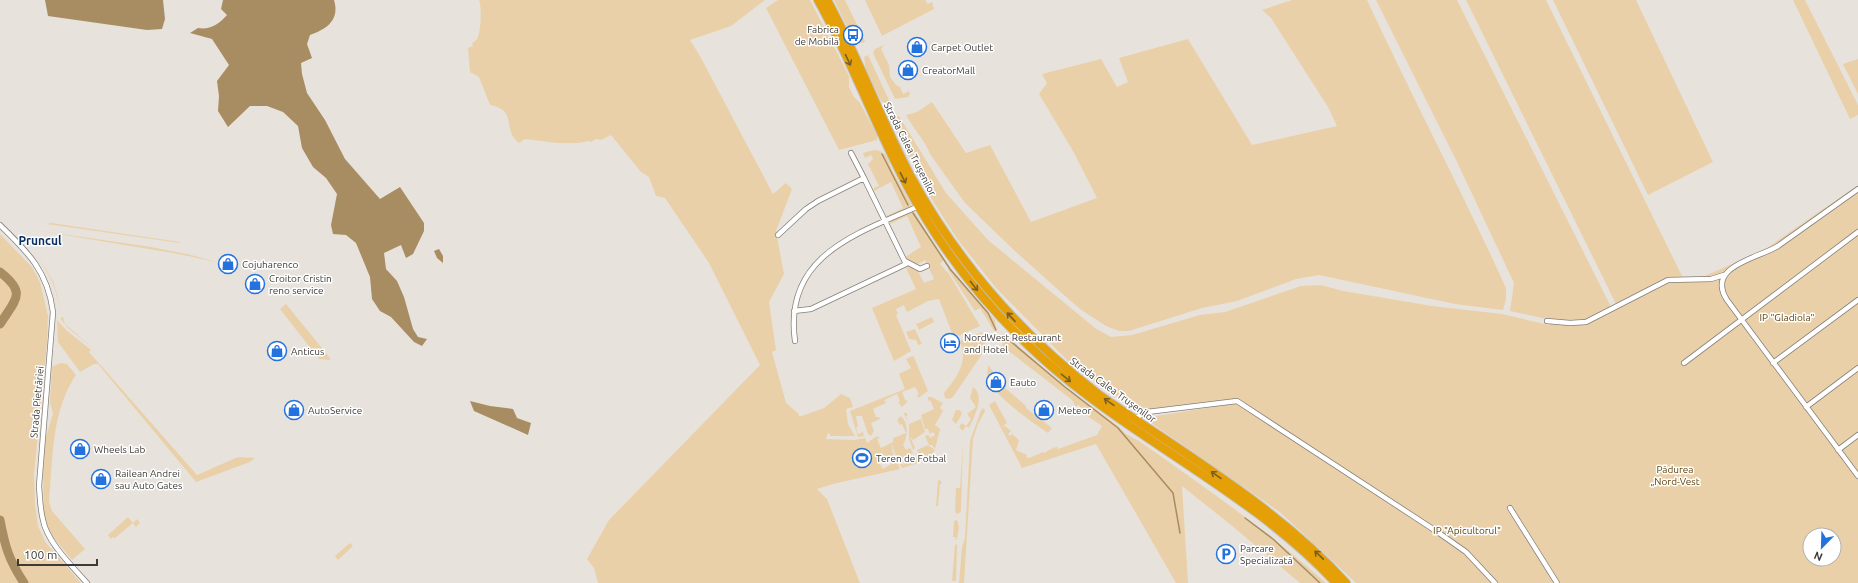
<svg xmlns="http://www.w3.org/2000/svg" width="1858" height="583" font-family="Ubuntu,sans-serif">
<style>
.green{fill:#ead0a8;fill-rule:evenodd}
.water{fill:#a88c62}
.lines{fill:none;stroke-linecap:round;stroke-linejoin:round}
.stream{stroke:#a88c62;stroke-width:1.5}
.river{stroke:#a88c62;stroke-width:9}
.street-casing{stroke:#837f79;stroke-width:6}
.highway-casing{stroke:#c1c0c0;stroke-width:10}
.street{stroke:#fff;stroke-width:4.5}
.highway{stroke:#e5a007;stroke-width:8}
.oneway{stroke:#785e28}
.labels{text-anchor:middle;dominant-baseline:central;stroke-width:3;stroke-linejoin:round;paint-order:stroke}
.poi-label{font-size:10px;fill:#3d3b39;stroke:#fff;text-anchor:start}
.street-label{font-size:10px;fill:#3d3b39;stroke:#fff}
.park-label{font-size:10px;fill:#593d04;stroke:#fff}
.quarter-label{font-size:12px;font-weight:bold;fill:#092f62;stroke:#fff}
</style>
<rect width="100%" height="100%" fill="#e7e3dc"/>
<path class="green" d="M479,0H765L731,26L690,40L700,56L773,194L786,183L792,189L776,231L784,274L769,302L776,350L772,352L786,403L799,414V416H802L824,408L841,394L850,398L853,407L846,409L848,424L855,436H830V434L828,433L826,439L854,440L865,438L867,443L877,436L880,438L877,439L881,448L893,442L892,450L894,455L878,461L883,469L893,463L891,458L895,456L900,469L833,484L817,489L827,499L860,583H598L594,568L587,559L609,520L760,365L709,263L665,198L656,196L649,177L641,172L611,135L601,140L596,139L591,142L588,141L579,143H557L525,139L519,143C501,129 519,111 490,105L479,77L470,72L468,48L473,46L472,43C474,42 476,41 477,39C481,32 482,7 479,0Z
M778,0H810L849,76V87L854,97L860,103L877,135V140L839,150L766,8Z
M834,0H845L865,41L863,43L856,42L853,32L848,29Z
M865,0H925L928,4L932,2L934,9L882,36Z
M1292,0H1367C1412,97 1462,191 1506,288V299L1503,310L1455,304L1319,275L1296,279L1237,301L1202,308L1129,331H1119L1106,326L1080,309L1064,295L1016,252L965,203L930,154C925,140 913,129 906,115L917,112L932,102L966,153L990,145L1031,222L1097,198L1073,151L1039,94L1047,83L1042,74L1101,59L1117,87L1128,82L1119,58L1188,39L1252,145L1337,126L1328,107L1271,18L1262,10Z
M1376,0H1457L1611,307L1616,304L1466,0H1546L1683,278H1700L1764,250L1858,185V583H1356L1281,513L1144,418L1212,407L1206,403L1137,411L1068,361L996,288L958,240L934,203L901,141L890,116H899L946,193L988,240L1095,328L1111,337L1132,335L1200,315L1225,312L1301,286L1321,285L1343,291L1432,306L1502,314L1549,325L1547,319L1510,311L1514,283L1457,162ZM1810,535H1834V559H1810Z
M1553,0H1636L1713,162L1648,195Z
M1793,0H1805L1858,105V115L1850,119Z
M884,45L881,49L889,65L890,77L896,85L900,87L903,94L909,91L910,94L908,97L895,99L873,53L875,49Z
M868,55L889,100L888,104L881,101L866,70L864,57Z
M1858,59V94L1843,64Z
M874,150L880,151L886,155L893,172L911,204L910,207L888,217L886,216L903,208L891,182L874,191V188L879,186L868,164L873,159L871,155L865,158L863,153Z
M912,211L915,213L944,260L940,264L949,274L980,326L958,336L957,334L953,336L939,299L928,301L907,312L904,305L896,309L898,314L896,315L911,351L894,361L872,308L916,289L906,268L910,266L918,271L924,283L934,279L925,260L916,265L905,257L921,247L907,216L890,224L891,221Z
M51,223L180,242V243L47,224Z
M35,230L151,247L191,255L220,263L179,254Z
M0,234L32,267L40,282L48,316L47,343L34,474L35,504L38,526L46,543L81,583H0Z
M37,254L53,281L63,315L52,281Z
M950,268L995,320L996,331H994L980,308L975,311L948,270Z
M286,304L330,358V360L319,359L280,309Z
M63,317L65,324L93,348L68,328L60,318Z
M932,317L934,322L919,330L916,324Z
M57,320L66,330L91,350L89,352L197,475L238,457L255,458L250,462L196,482L98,364H94L80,372L58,342Z
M915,329L922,344L918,345L916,340L909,339L906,332Z
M982,332L986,347L982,354L953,397L949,399L945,398L944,393C956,378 969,362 960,341Z
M1005,338H1009L1062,384L1118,426L1126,434L1139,441C1203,486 1267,530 1326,583H1300L1231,525L1182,486L1188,583H1176L1096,444L1022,468L989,405L995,401L1007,423L1002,427L1005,426L1011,431L1008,434L1010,436L1012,434L1019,440L1016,450L1027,455L1026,457L1029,458L1043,452L1044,453L1055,447L1056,449V446L1058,449L1097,435L1102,426L1083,413L1085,410L1078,405L1076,407L1072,400L1010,352L1003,349L1002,341Z
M912,356L914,357L928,391L918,398L917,395L919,394L915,387L902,392L905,400L908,401L902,407L898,402L900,401L897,394L884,400L886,403L873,409L876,417H879L880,419L871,423L874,431L871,436L868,434L862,416H856L858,426L856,428L858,434L863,432L864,436L858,437L850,411L905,389L899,374L911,368L906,359Z
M60,363L67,364L76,375C51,412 53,459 49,502L52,511L85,549L72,560L49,532L44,520L43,473L45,440L53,414L50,401L52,367Z
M988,365L1004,387L1026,406V408L1052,428L1048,433C1032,422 997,398 989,381C986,376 988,370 988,365Z
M973,387C986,396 974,417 969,428L966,426L963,431L959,427L962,423L966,426L971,419L967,414L976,407L970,398Z
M928,397H932L943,403L940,408L943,411L935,425L940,429L935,449L932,445H929L925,436L929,435L930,438L935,435L933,432L930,434L928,429H925L921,415L934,409L930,400L928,401Z
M984,408L985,411L978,424L973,439L964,583H959L962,547L965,538L970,441L981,410Z
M956,410H960L962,414L956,424L952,420Z
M905,412L908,415L906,416L909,424L921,419L925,432L913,440L910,436L915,448L913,450L909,439V424L904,414Z
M901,416C909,424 908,436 903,445L906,450L910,448L913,453L900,458L899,461L893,449V438L906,433L902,424L900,425L897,420Z
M963,442L961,511L958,514L955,512L956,488H960Z
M928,445L935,450L927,461L923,452L919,454L917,450Z
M918,458L921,462L902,468L900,464L902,463L903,465Z
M938,480L941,481L942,484H940L938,506H936Z
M128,517L133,523L137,519L140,523L136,527L133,523L115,538L113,537L111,539L108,535Z
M957,520L959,527L957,539L955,540L956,537H953L954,521Z
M350,543L353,546L338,560L335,556Z
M955,544L957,545L956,581H952Z"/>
<path class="water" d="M45,0H163L165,19L162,29L147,30L48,16Z
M223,0H334C340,20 327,29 310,35L307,44L312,58L301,63L302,74L307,93L325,120L345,159L380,199L400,187L424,223V231L413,254L406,258L401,245L384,253L386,269L397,281L404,297L413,329L418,337L427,339L422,346L414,342L391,317L380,311L372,299L370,277L356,243L346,235L333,234L331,225L337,194L326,178L313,167L302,148L298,126L283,112L267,106H250L228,127L218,111L219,96L217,81L229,65L212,39L190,33L198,28C210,30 219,24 227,15L221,9Z
M439,249L443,256V263L437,258L434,251Z
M470,401L490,406L513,409L517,418L531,423L528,435L474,411Z"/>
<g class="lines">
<path class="stream" d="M882,154L908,205
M913,213L950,269L988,313L996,330
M1003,335L1065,387L1118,428L1173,493L1180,533
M1245,518L1273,539L1320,583"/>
<path class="river" d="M0,272C27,293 16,299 0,324
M0,520C5,547 9,560 24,583"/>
<g class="street-casing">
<path id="street" d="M851,153L864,178
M1858,189L1778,246C1759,258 1705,266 1727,300L1858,476
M0,225C28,252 48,272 53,312L39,486C40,497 40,509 43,520C47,542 72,566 87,583
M778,235L806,209L818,201L864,178L906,264L811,309L794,311
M905,261L920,269L927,266
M1547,321L1570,323L1586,322L1668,280L1711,279L1724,275
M795,341C783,256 856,234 919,206
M1684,363L1858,232
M1773,363L1858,300
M1806,407L1858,368
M1133,419L1147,412L1237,401L1439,533L1466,552L1495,583
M1838,450L1858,435
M1510,508L1557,583"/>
</g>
<g class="highway-casing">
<path id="highway" d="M818,0C852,60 875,126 908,187C942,251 987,308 1041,357C1132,440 1251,491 1336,583
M827,0C858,57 880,118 910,175C957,262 1020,334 1098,394C1182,453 1276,506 1346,583"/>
</g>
<use href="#street" class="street"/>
<use href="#highway" class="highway"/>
</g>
<defs><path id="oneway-shaft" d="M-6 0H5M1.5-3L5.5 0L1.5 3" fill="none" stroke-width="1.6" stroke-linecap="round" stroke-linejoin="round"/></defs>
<g class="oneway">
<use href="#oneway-shaft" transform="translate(848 60) rotate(65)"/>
<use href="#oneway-shaft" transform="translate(903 178) rotate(63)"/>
<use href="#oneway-shaft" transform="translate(974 286) rotate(52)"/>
<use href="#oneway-shaft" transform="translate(1011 317) rotate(-133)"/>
<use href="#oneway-shaft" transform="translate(1066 378) rotate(39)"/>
<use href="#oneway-shaft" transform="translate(1109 402) rotate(-145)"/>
<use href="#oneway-shaft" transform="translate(1216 475) rotate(-145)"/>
<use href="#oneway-shaft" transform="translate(1319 555) rotate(-136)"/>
</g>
<defs>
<g id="bus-ring" transform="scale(1)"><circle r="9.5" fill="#fff" stroke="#2472dd" stroke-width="1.5"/><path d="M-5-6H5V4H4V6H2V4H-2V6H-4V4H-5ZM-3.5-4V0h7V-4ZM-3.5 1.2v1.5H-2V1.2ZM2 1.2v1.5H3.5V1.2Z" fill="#2472dd"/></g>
<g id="shop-ring" transform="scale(1)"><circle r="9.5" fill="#fff" stroke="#2472dd" stroke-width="1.5"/><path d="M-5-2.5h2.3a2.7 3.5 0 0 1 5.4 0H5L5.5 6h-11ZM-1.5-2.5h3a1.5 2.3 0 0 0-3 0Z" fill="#2472dd"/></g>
<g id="hotel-ring" transform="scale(1)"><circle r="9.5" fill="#fff" stroke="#2472dd" stroke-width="1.5"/><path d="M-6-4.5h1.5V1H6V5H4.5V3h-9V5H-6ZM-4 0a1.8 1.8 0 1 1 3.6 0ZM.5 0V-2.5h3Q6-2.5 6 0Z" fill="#2472dd"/></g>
<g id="stadium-ring" transform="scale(1)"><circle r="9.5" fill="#fff" stroke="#2472dd" stroke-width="1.5"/><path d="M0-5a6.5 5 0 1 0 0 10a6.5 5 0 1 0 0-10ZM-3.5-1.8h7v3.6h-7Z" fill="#2472dd"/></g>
<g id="parking-ring" transform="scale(1)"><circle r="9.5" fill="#fff" stroke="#2472dd" stroke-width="1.5"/><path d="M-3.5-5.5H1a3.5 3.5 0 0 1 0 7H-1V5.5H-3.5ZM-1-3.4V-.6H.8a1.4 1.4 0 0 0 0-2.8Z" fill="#2472dd"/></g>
</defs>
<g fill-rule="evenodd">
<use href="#bus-ring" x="853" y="35"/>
<use href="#shop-ring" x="917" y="47"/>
<use href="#shop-ring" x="908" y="70"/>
<use href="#shop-ring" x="228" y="264"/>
<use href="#shop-ring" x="255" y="284"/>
<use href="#hotel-ring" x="950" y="343"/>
<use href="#shop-ring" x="277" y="351"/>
<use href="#shop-ring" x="996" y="382"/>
<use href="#shop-ring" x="294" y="410"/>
<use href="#shop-ring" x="1044" y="410"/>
<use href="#shop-ring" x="80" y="449"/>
<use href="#stadium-ring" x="862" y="458"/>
<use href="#shop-ring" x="101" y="479"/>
<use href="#parking-ring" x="1226" y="554"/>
</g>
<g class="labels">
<g class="poi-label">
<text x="839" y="29" text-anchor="end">Fabrica<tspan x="839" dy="12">de Mobilă</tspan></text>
<text x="931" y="47">Carpet Outlet</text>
<text x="922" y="70">CreatorMall</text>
<text x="242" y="264">Cojuharenco</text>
<text x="269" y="278">Croitor Cristin<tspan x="269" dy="12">reno service</tspan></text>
<text x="964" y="337">NordWest Restaurant<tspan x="964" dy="12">and Hotel</tspan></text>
<text x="291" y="351">Anticus</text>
<text x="1010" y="382">Eauto</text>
<text x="308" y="410">AutoService</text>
<text x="1058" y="410">Meteor</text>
<text x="94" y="449">Wheels Lab</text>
<text x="876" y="458">Teren de Fotbal</text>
<text x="115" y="473">Railean Andrei<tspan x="115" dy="12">sau Auto Gates</tspan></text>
<text x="1240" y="548">Parcare<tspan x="1240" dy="12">Specializată</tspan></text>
</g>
<g class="street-label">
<text transform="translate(910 149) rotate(63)">Strada Calea Trușenilor</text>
<text transform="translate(1113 390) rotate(36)">Strada Calea Trușenilor</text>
<text transform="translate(37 402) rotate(-85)">Strada Pietrăriei</text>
</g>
<g class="park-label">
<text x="1787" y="317">IP "Gladiola"</text>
<text x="1675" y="469">Pădurea<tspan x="1675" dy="12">„Nord-Vest</tspan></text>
<text x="1467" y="530">IP "Apicultorul"</text>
</g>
<g class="quarter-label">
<text x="40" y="240">Pruncul</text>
</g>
</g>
<g transform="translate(1822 547) rotate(203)"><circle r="19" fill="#ffffff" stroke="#b1b1b0"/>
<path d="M0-3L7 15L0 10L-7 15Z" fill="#2472dd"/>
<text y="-6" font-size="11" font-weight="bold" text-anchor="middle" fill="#3d3b39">N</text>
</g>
<path d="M18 559v6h79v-6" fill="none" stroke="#3d3b39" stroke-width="2"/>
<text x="24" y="559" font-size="12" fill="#3d3b39" stroke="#ffffff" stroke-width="3" paint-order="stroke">100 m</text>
</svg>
